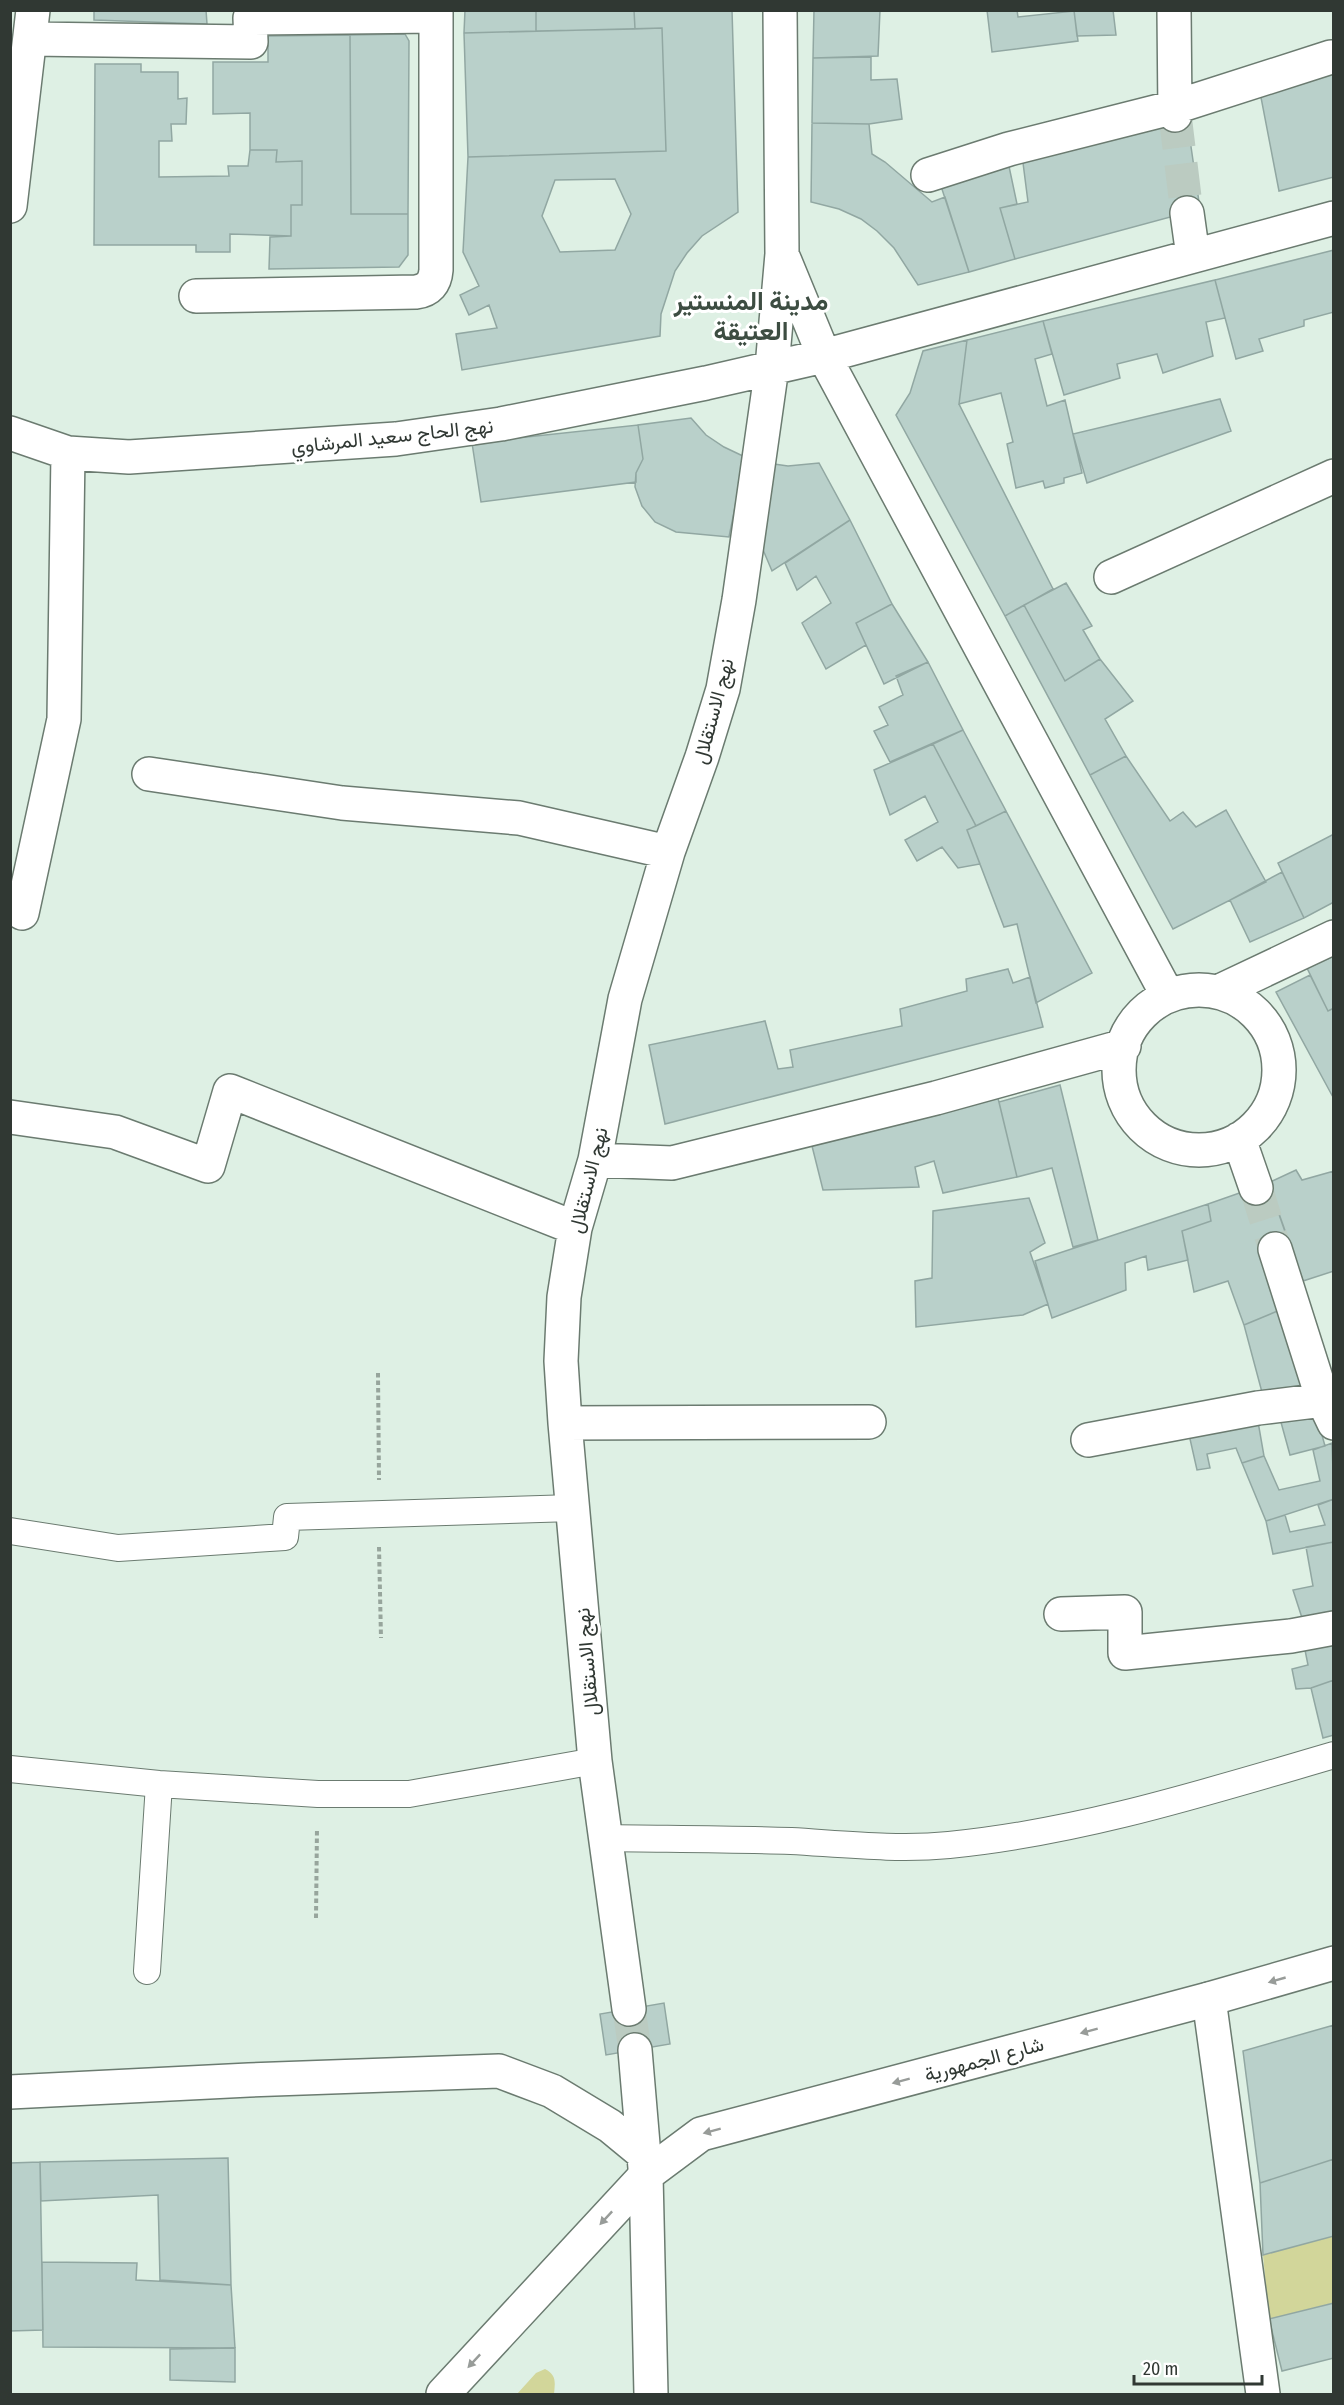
<svg xmlns="http://www.w3.org/2000/svg" width="1344" height="2405" font-family="'Fira Sans Condensed',Vazirmatn,sans-serif">
<style>
.green{fill:#d2d69a}
.building{fill:#b9d0ca;stroke:#91a7a2;stroke-width:1.5;fill-rule:evenodd}
.lines{fill:none;stroke-linecap:round;stroke-linejoin:round}
.street-tunnel{stroke:#bbcbc1;stroke-width:33;stroke-dasharray:33 16;stroke-linecap:butt}
.lane-casing{stroke:#6b7b70;stroke-width:28}
.street-casing{stroke:#6b7b70;stroke-width:36}
.secondary-casing{stroke:#6b7b70;stroke-width:36}
.path{stroke:#97a59c;stroke-width:4;stroke-dasharray:4.5 3;stroke-linecap:butt}
.lane{stroke:#fff;stroke-width:26}
.street{stroke:#fff;stroke-width:33}
.secondary{stroke:#fff;stroke-width:33}
.oneway{fill:#989c99}
.labels{text-anchor:middle;dominant-baseline:central;stroke-width:6;stroke-linejoin:round;paint-order:stroke}
.street-label{font-size:20px;fill:#303833;stroke:#fff}
.district-label{font-size:26px;font-weight:bold;fill:#3d4d42;stroke:#fff}
</style>
<rect width="100%" height="100%" fill="#def0e4"/>
<path class="green" d="M1333,2236V2303L1269,2319L1263,2255Z
M545,2369C557,2375 555,2383 554,2394H517L536,2373Z"/>
<path class="building" d="M94,10H206L207,24L94,20Z
M465,10H536V31L464,33Z
M536,10H634L635,29L536,31Z
M634,10H732L738,212L702,236L687,253L675,271L661,314L660,336L462,370L456,334L497,328L489,305L469,315L460,295L479,286L463,252L468,157L666,151L662,28L635,29ZM615,179L631,214L615,250L560,252L542,216L555,180Z
M814,10H880L878,56L813,58Z
M987,10H1017L1018,17L1074,11L1078,41L992,52Z
M1113,10L1116,35L1077,36L1074,10Z
M662,28L666,151L468,157L464,33Z
M405,34L409,41L408,214H351L350,35Z
M350,35L351,214H408V255L399,267L269,269L270,237L291,236V205H302V161L276,162L277,150H250V113L213,114V62H268V36Z
M871,57V80L897,79L902,119L869,124L812,123L813,58Z
M95,64H141V72H178V99L187,98L186,124H171L172,141H159V177L229,176L228,166H248L250,150H277L276,162L302,161V205H291V236L230,234V252H196V245H94Z
M1334,67V177L1279,191L1259,87Z
M1186,112L1200,209L1015,259L1000,208L1028,202L1022,155Z
M812,123L869,124L872,154L885,162L932,202L945,197L969,272L918,285L894,248L877,231L861,219L839,209L811,202Z
M1007,157L1017,204L1000,208L1015,259L969,272L939,180Z
M1334,250V312L1304,320V326L1259,339L1263,351L1236,359L1215,280Z
M1215,280L1225,318L1206,322L1213,356L1163,373L1157,354L1117,364L1120,378L1064,395L1043,321Z
M1043,321L1052,354L1035,359L1047,406L1065,400L1082,473L1064,478V483L1045,488L1043,481L1016,488L1007,444L1013,442L1001,393L959,404L967,340Z
M967,340L959,404L1053,589L1005,616L896,415L910,393L923,351Z
M1220,399L1231,431L1087,483L1073,434Z
M691,418L706,435L724,447L745,457L729,537L676,532L655,522L642,506L635,487L636,473L643,459L638,425Z
M638,425L643,459L636,473V482L481,502L472,443Z
M767,463L788,466L819,463L850,520L772,571L758,538Z
M850,520L892,604L856,623L866,645L826,669L802,623L831,603L816,576L797,590L785,563Z
M1066,583L1092,626L1083,630L1100,659L1065,681L1024,605Z
M892,604L928,662L884,684L856,623Z
M1024,605L1065,681L1100,659L1133,701L1105,719L1126,756L1090,775L1005,616Z
M928,662L963,730L890,762L874,731L888,725L879,707L903,695L896,676Z
M963,730L1006,811L976,826L933,744Z
M933,744L976,826L967,830L980,864L958,868L942,847L917,861L905,840L938,822L925,796L890,815L874,770Z
M1126,756L1170,821L1183,812L1196,827L1226,810L1266,882L1173,929L1090,775Z
M1006,811L1092,973L1036,1003L1017,924L1004,927L967,830Z
M1334,834V902L1304,918L1278,863Z
M1282,872L1304,918L1250,942L1230,900Z
M1334,956V1008L1328,1011L1307,968Z
M1008,969L1013,983L1030,977L1043,1027L665,1124L649,1045L765,1021L778,1069L793,1067L790,1050L902,1026L900,1009L967,991L966,979Z
M1310,975L1328,1011L1334,1008V1099L1276,992Z
M1060,1085L1098,1240L1073,1247L1052,1168L1017,1177L999,1102Z
M997,1094L1017,1177L943,1193L934,1161L915,1167L919,1187L823,1190L811,1142Z
M1296,1170L1302,1180L1334,1171V1271L1303,1281L1268,1183Z
M1268,1183L1289,1243L1280,1310L1244,1325L1228,1281L1194,1292L1182,1231L1211,1221L1208,1204Z
M1029,1198L1045,1243L1030,1252L1048,1304L1023,1315L916,1327L915,1281L932,1278L933,1211Z
M1208,1204L1211,1221L1182,1231L1188,1260L1148,1270L1146,1256L1125,1263L1126,1290L1052,1318L1035,1261Z
M1280,1310L1308,1385L1263,1396L1244,1325Z
M1314,1406L1325,1446L1290,1455L1279,1415Z
M1257,1416L1264,1456L1242,1463L1236,1448L1207,1454L1210,1468L1197,1470L1188,1430Z
M1332,1443L1334,1499L1266,1521L1242,1463L1264,1456L1279,1490L1320,1481L1313,1450Z
M1334,1499V1542L1273,1554L1266,1521L1285,1515L1290,1532L1325,1525L1318,1505Z
M1334,1542V1617L1304,1624L1293,1590L1313,1586L1306,1547Z
M1334,1639V1680L1311,1688L1296,1689L1292,1669L1308,1665L1304,1645Z
M1334,1680V1735L1323,1738L1311,1688Z
M664,2003L670,2044L606,2055L600,2014Z
M1334,2025V2159L1260,2183L1243,2051Z
M228,2158L231,2285L160,2280L158,2195L41,2201L40,2162Z
M1334,2159V2236L1263,2255L1260,2183Z
M40,2162L43,2330L10,2331V2163Z
M42,2262L137,2263L136,2280L231,2285L235,2348L43,2347Z
M1334,2303V2358L1282,2371L1269,2319Z
M235,2348V2382L170,2380V2349Z"/>
<g class="lines">
<path class="street-tunnel" d="M1175,115L1187,213
M1256,1188L1275,1249
M629,2009L635,2050"/>
<g class="lane-casing">
<path id="lane" d="M10,1531L118,1548L285,1537L287,1517L573,1508
M10,1769L159,1784L318,1794H409L595,1761
M605,1838C667,1839 729,1839 791,1841C843,1844 897,1850 949,1845C1081,1832 1207,1792 1334,1755
M147,1971L159,1784"/>
</g>
<g class="street-casing">
<path id="street" d="M1174,10L1175,115
M31,39L251,42L250,18L436,16
M928,175L1009,149L1175,107L1331,57
M10,206L33,10
M1187,213L1193,256
M784,259L824,356L1168,996
M196,296L416,292C429,290 435,283 436,270V10
M10,433L68,453L129,457L396,439L501,424L706,383L824,356L1334,218
M1111,577L1334,476
M149,774L342,803L519,818L668,852
M22,913L64,719L68,453
M1119 1070a80 80 0 1 1 160 0a80 80 0 1 1-160 0Z
M1218,992L1334,937
M10,1117L115,1132L208,1166L230,1091L575,1228
M1239,1139L1256,1188
M595,1160L672,1163L936,1098L1124,1046
M1275,1249L1323,1400L1334,1423
M565,1423L869,1422
M1088,1440L1258,1408L1323,1400
M1061,1614L1125,1612V1653L1291,1636L1334,1628
M1209,1999L1263,2394
M629,2009L595,1761L565,1423L561,1361L564,1297L575,1228L595,1160L625,999L668,852L702,757L723,689L739,600L772,367L782,254L780,10
M635,2050L645,2168
M10,2092L249,2080L499,2071L552,2091L610,2126L644,2154"/>
</g>
<g class="secondary-casing">
<path id="secondary" d="M646,2175L651,2394
M443,2394L646,2175L701,2134L1209,1999L1334,1963"/>
</g>
<path class="path" d="M378,1373L379,1480
M379,1547L381,1638
M316,1918L317,1828"/>
<use href="#lane" class="lane"/>
<use href="#street" class="street"/>
<use href="#secondary" class="secondary"/>
</g>
<defs><path id="oneway-solid" d="M-6-.8H1V-3.2L6.5 0L1 3.2V.8H-6Z" transform="scale(1.5)"/></defs>
<g class="oneway">
<use href="#oneway-solid" transform="translate(1277 1980) rotate(164)"/>
<use href="#oneway-solid" transform="translate(1089 2031) rotate(165)"/>
<use href="#oneway-solid" transform="translate(901 2081) rotate(165)"/>
<use href="#oneway-solid" transform="translate(712 2131) rotate(165)"/>
<use href="#oneway-solid" transform="translate(606 2218) rotate(133)"/>
<use href="#oneway-solid" transform="translate(474 2361) rotate(133)"/>
</g>
<g class="labels">
<g class="street-label">
<text transform="translate(392 436) rotate(-6)">نهج الحاج سعيد المرشاوي</text>
<text transform="translate(713 711) rotate(-75)">نهج الاستقلال</text>
<text transform="translate(588 1180) rotate(-76)">نهج الاستقلال</text>
<text transform="translate(587 1662) rotate(-95)">نهج الاستقلال</text>
<text transform="translate(984 2059) rotate(-15)">شارع الجمهورية</text>
</g>
<g class="district-label">
<text x="751" y="301">مدينة المنستير<tspan x="751" dy="30">العتيقة</tspan></text>
</g>
</g>
<rect width="1344" height="2405" fill="none" stroke="#303833" stroke-width="24"/>
<path d="M1134 2375v9h128v-9" fill="none" stroke="#303833" stroke-width="3"/>
<text x="1143" y="2375" font-size="18" fill="#303833" stroke="#ffffff" stroke-width="4.5" paint-order="stroke">20 m</text>
</svg>
